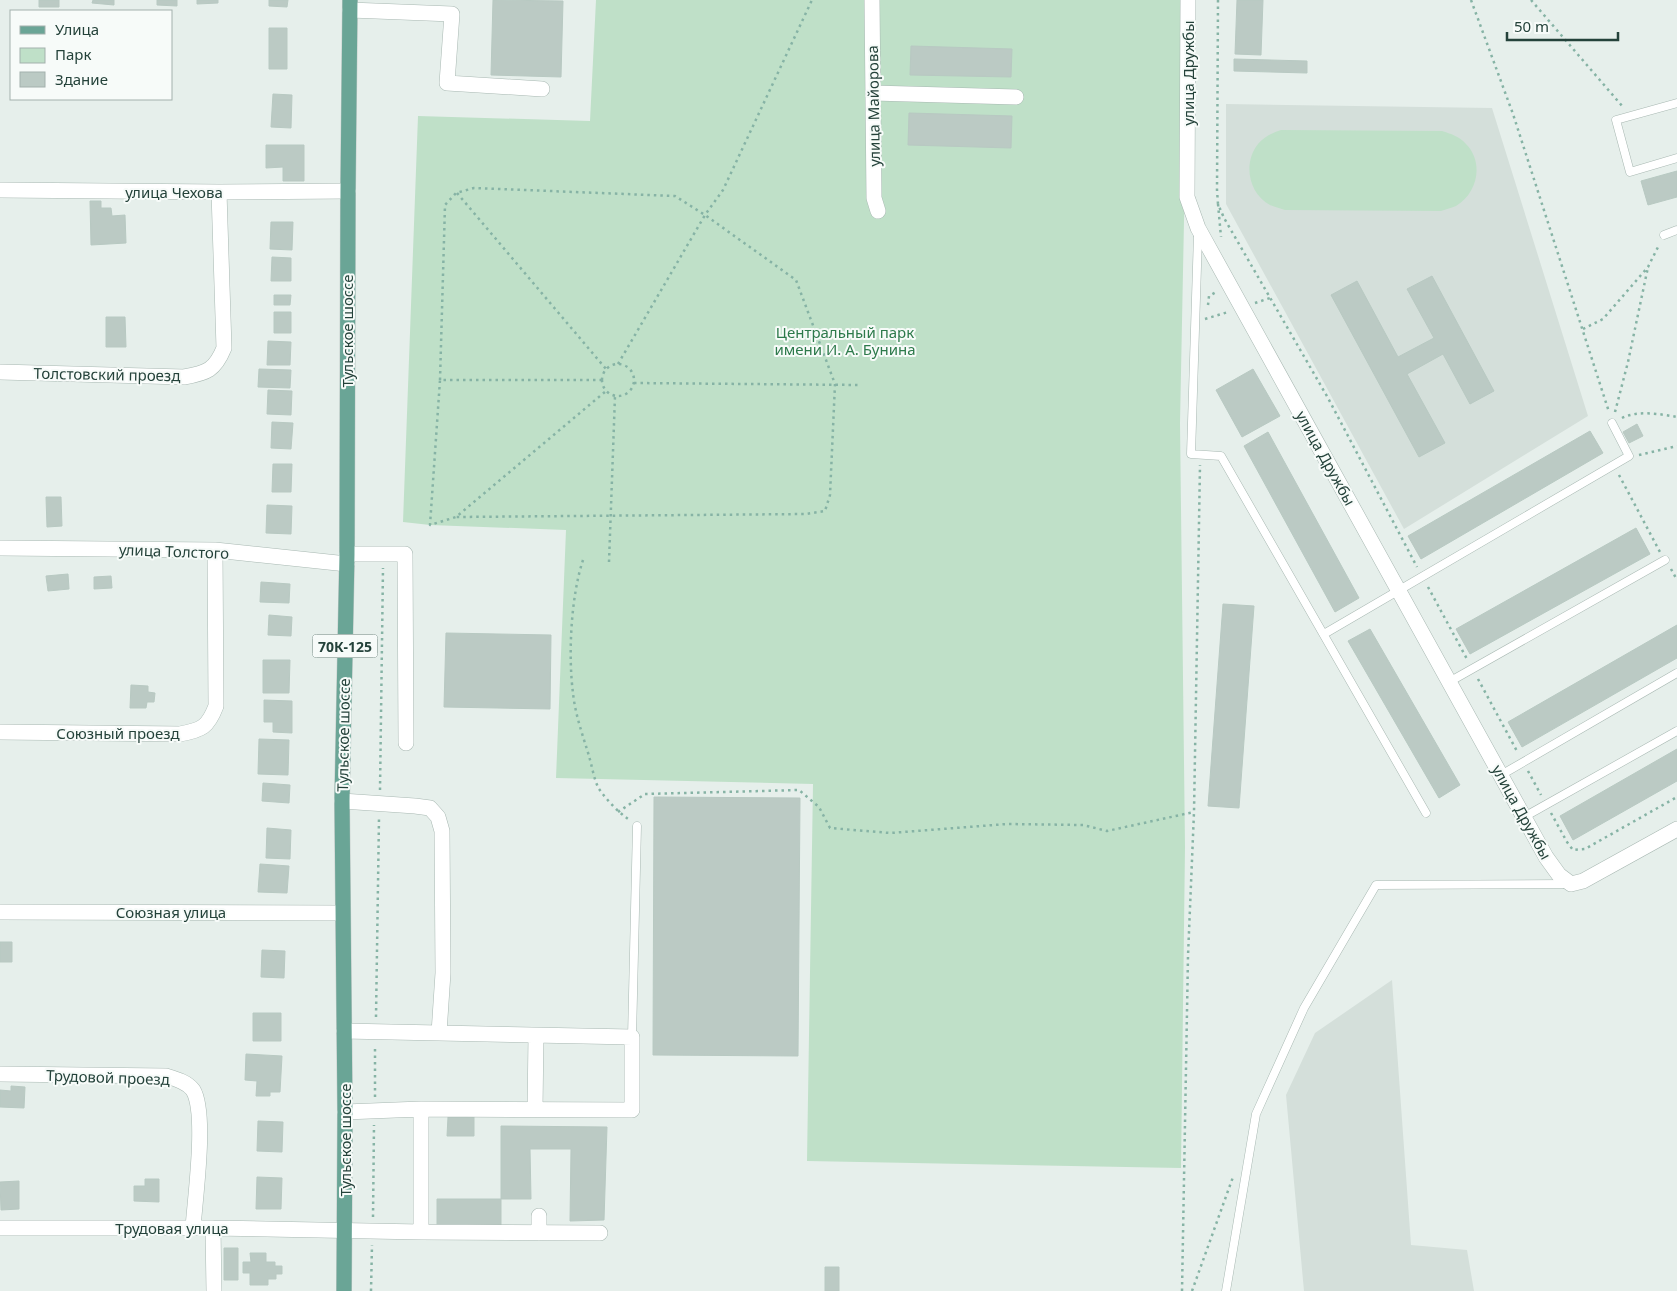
<svg xmlns="http://www.w3.org/2000/svg" width="1677" height="1291" font-family="'Noto Sans',sans-serif">
<style>
.built{fill:#d4dfda}
.green{fill:#bfe0c8}
.building{fill:#bbcac4;stroke:#b8c9c2}
.lines{fill:none;stroke-linecap:round;stroke-linejoin:round}
.service-casing{stroke:#a8b8b2;stroke-width:9}
.minor-casing{stroke:#a8b8b2;stroke-width:16}
.primary-casing{stroke:#c2cac8;stroke-width:16}
.path{stroke:#86b3a5;stroke-width:2.5;stroke-dasharray:2.5 4;stroke-linecap:butt}
.service{stroke:#fff;stroke-width:8}
.minor{stroke:#fff;stroke-width:15}
.primary{stroke:#6aa596;stroke-width:15}
.labels{text-anchor:middle;dominant-baseline:central;stroke-width:4;stroke-linejoin:round;paint-order:stroke}
.shield{fill:#f7fbf9;stroke:#637a73;stroke-width:1}
.shield-label{font-size:14px;font-weight:bold;fill:#24423a}
.street-label{font-size:15px;fill:#24423a;stroke:#f7fbf9}
.park-label{font-size:15px;fill:#2d7a4b;stroke:#f7fbf9}
</style>
<rect width="100%" height="100%" fill="#e6efeb"/>
<path class="built" d="M1226,104L1492,108L1588,416L1404,529L1226,204Z
M1392,980L1411,1245L1467,1250L1474,1291H1304L1286,1095L1315,1033Z"/>
<path class="green" d="M596,0H1187L1188,19L1180,423L1185,847L1181,1168L807,1161L813,784L556,778L566,530L430,525L403,522L418,116L590,121Z
M1281,130L1442,131C1451,134 1459,136 1466,144C1484,162 1478,193 1456,206C1452,208 1446,209 1441,211L1285,210C1280,208 1274,207 1270,205C1248,193 1243,163 1258,144C1264,137 1272,133 1281,130Z"/>
<path class="building" d="M39,0H59V7H39Z
M93,0H114V5L92,3Z
M157,0H177V6L157,5Z
M197,0H218V3L197,4Z
M269,0H288L287,7L269,6Z
M493,0L563,1L561,77L491,75Z
M1237,0H1263L1261,55L1235,54Z
M269,28H287V69H269Z
M911,46L1012,49L1011,77L910,75Z
M1234,59L1307,61V73L1234,71Z
M273,94L292,95L291,128L271,127Z
M909,113L1012,116L1011,148L908,145Z
M266,145H304V181H283V167L266,168Z
M1677,171V197L1648,205L1641,181Z
M90,201H101V208H111L112,216L125,215L126,243L91,245Z
M271,222H293L292,250L270,249Z
M272,257L291,258V281H271Z
M1432,276L1494,391L1470,404L1443,354L1407,374L1445,443L1419,457L1331,295L1357,281L1398,357L1434,338L1407,289Z
M274,295H291L290,305H274Z
M274,312H291V333H274Z
M106,317H125L126,347H106Z
M268,341L291,342L290,365H267Z
M259,369L291,370L290,388L258,387Z
M1253,369L1280,416L1242,437L1216,390Z
M268,390L292,391L291,415L267,414Z
M272,422L293,423L291,449L271,448Z
M1637,424L1643,436L1629,443L1623,432Z
M1590,431L1603,453L1421,559L1408,536Z
M1268,432L1359,598L1335,612L1244,446Z
M273,464H292L291,492H272Z
M46,497H61L62,526L47,527Z
M267,505L292,506L291,534L266,533Z
M1636,528L1650,554L1470,654L1456,629Z
M68,574L69,589L48,591L46,576Z
M111,576L112,588L94,589V577Z
M261,582L290,584L289,603L260,602Z
M1223,604L1254,606L1239,808L1208,806Z
M269,615L292,617L291,636L268,635Z
M1677,625V658L1522,747L1508,722Z
M1370,629L1460,785L1439,798L1348,641Z
M446,633L551,635L550,709L444,707Z
M263,660H290L289,693H263Z
M131,685L148,686V692L155,693L154,702H147L146,708H130Z
M264,700L292,701V733L273,732V722H264Z
M259,739L289,740L288,775L258,774Z
M1677,749V781L1573,840L1560,816Z
M263,783L290,785L289,803L262,801Z
M654,797L800,798L798,1056L653,1055Z
M267,828L291,830L290,859L266,858Z
M260,864L289,866L287,893L258,892Z
M0,942H12V962H0Z
M262,950L285,951L284,978L261,977Z
M253,1013H281V1041H253Z
M246,1054L282,1056L280,1092H270V1096H256L257,1081L245,1080Z
M11,1086L25,1087L24,1108L0,1107V1090L11,1091Z
M448,1117H474V1136H447Z
M258,1121L283,1122L282,1152L257,1151Z
M501,1126L607,1127L604,1220L570,1221L571,1149H530L531,1199H501Z
M257,1177L282,1178L281,1209H256Z
M145,1179H159V1202L134,1201V1186H145Z
M19,1181V1209L1,1210L0,1182Z
M437,1199H501V1228H437Z
M224,1248H238V1280H224Z
M250,1253H266V1262H275V1266H282V1274H276V1279H268V1285H250V1273H243V1262H251Z
M825,1267H839V1291H825Z"/>
<g class="lines">
<g class="service-casing">
<path id="service" d="M1677,103L1616,120L1630,172L1677,158
M1198,235L1191,454L1221,456L1426,813
M1664,235L1677,230
M1324,634L1629,456L1612,423
M1449,682L1665,560
M1501,775L1677,673
M1524,817L1677,731
M632,1037L637,826
M1226,1291L1256,1114L1304,1008L1376,885L1567,884"/>
</g>
<g class="minor-casing">
<path id="minor" d="M872,0L874,198L878,211
M1188,0L1187,197L1198,228L1546,857L1559,875L1571,884L1583,881L1677,829
M350,10L452,14L447,83L542,89
M873,93L1016,97
M0,190L219,192L348,191
M0,372L184,377C207,373 215,370 224,348L219,192
M0,548L215,550L347,564
M347,554H405L406,743
M0,732L180,734C202,730 208,727 216,706L215,550
M342,801L415,806L430,808L438,817L442,831L443,973L439,1033
M0,912L342,913
M344,1031L632,1037V1110L421,1109L345,1112
M0,1074L166,1076C176,1079 187,1082 193,1090C207,1113 195,1198 193,1228
M535,1109L536,1036
M539,1216V1233
M0,1228H213L421,1232V1109
M213,1228L214,1291
M421,1232L600,1233"/>
</g>
<g class="primary-casing">
<path id="primary" d="M344,1291L345,1112L342,801L347,554L348,191L350,0"/>
</g>
<path class="path" d="M1218,0L1217,190L1218,204L1224,218L1328,398L1417,567
M1471,0L1513,114L1609,412
M1531,0L1623,107
M457,193L606,369
M1218,204L1221,237
M1255,303L1270,298
M1208,305L1209,296L1216,292
M1205,319L1228,312
M1583,329L1603,319L1648,267L1659,245
M618,364L705,215L723,190L812,0
M602 380a16 16 0 1 1 32 0a16 16 0 1 1-32 0Z
M440,380L445,205L456,193L474,188L675,196L705,215L796,280L835,384L830,495L825,511L806,514L456,517
M602,380H440L430,525L456,517L606,391
M634,383L859,385
M1615,412L1628,362L1648,267
M1622,418C1638,410 1660,414 1677,417
M1639,455L1677,446
M1619,475L1660,552
M583,560C571,596 568,655 573,693C575,714 583,736 589,756C592,766 594,780 599,789C607,800 617,811 628,819
M609,562L615,396
M1671,569L1677,580
M1428,587L1467,659
M1478,679L1518,753
M1528,771L1541,795
M380,790L383,568
M618,812L645,794L799,790L819,807L830,828L890,833L1007,824L1083,825L1107,831L1194,812
M1551,813L1567,842L1573,850L1585,849L1677,797
M376,1017L379,818
M375,1097V1045
M373,1217L374,1125
M371,1291L372,1245
M1182,1291L1188,956L1194,812L1200,465
M1192,1291L1233,1177"/>
<use href="#service" class="service"/>
<use href="#minor" class="minor"/>
<use href="#primary" class="primary"/>
</g>
<g class="labels">
<rect class="shield" x="312.5" y="634.5" width="65" height="23" rx="4"/>
<g class="shield-label">
<text x="345" y="646">70К-125</text>
</g>
<g class="street-label">
<text transform="translate(1188 73) rotate(-90)">улица Дружбы</text>
<text transform="translate(873 106) rotate(-91)">улица Майорова</text>
<text x="174" y="192">улица Чехова</text>
<text transform="translate(347 331) rotate(-90)">Тульское шоссе</text>
<text transform="translate(107 374) rotate(1)">Толстовский проезд</text>
<text transform="translate(1326 458) rotate(61)">улица Дружбы</text>
<text transform="translate(174 551) rotate(2)">улица Толстого</text>
<text x="118" y="733">Союзный проезд</text>
<text transform="translate(343 735) rotate(-89)">Тульское шоссе</text>
<text transform="translate(1522 812) rotate(61)">улица Дружбы</text>
<text x="171" y="912">Союзная улица</text>
<text transform="translate(108 1077) rotate(2)">Трудовой проезд</text>
<text transform="translate(345 1140) rotate(-90)">Тульское шоссе</text>
<text x="172" y="1228">Трудовая улица</text>
</g>
<g class="park-label">
<text x="845" y="332">Центральный парк<tspan x="845" dy="17">имени И. А. Бунина</tspan></text>
</g>
</g>
<rect x="10" y="10" width="162" height="90" fill="#f7fbf9" stroke="#a3b1ad"/>
<rect x="20" y="26" width="25" height="8" fill="#6aa596" stroke="#a3b1ad"/>
<text x="55" y="35" font-size="15" fill="#24423a">Улица</text>
<rect x="20" y="48" width="25" height="15" fill="#bfe0c8" stroke="#a3b1ad"/>
<text x="55" y="60" font-size="15" fill="#24423a">Парк</text>
<rect x="20" y="72" width="25" height="15" fill="#bbcac4" stroke="#a3b1ad"/>
<text x="55" y="85" font-size="15" fill="#24423a">Здание</text>
<path d="M1507 32v8h111v-8" fill="none" stroke="#24423a" stroke-width="2.5"/>
<text x="1514" y="32" font-size="15" fill="#24423a" stroke="#f7fbf9" stroke-width="4" paint-order="stroke">50 m</text>
</svg>
